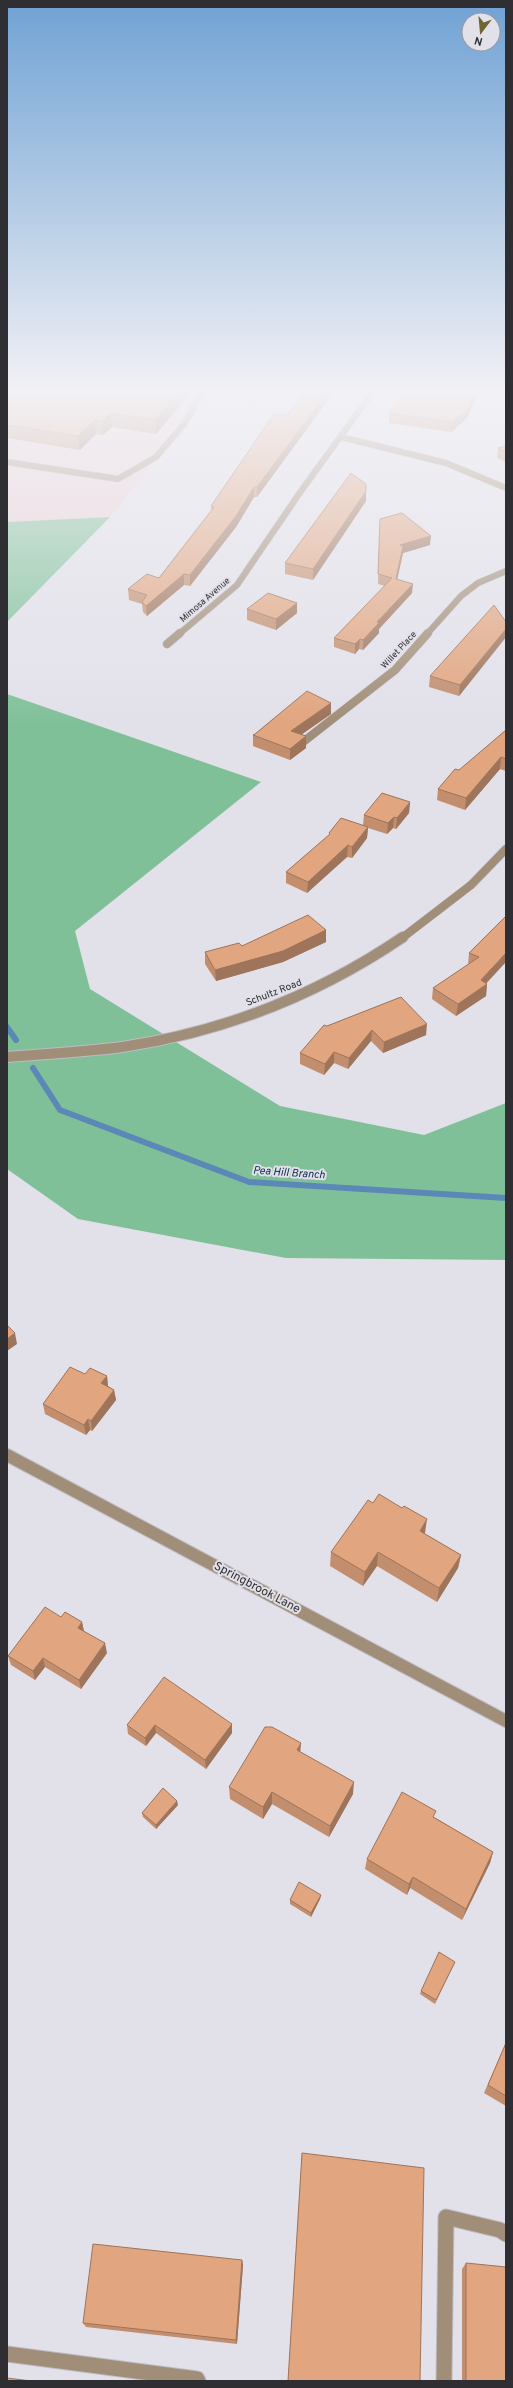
<svg xmlns="http://www.w3.org/2000/svg" width="513" height="2388" font-family="Overpass,sans-serif">
<style>
.commercial{fill:#ead0d6}
.forest{fill:#80c099}
.lines{fill:none;stroke-linecap:round;stroke-linejoin:round}
.stream{stroke:#5c88b7;stroke-width:6}
.service-far1-casing{stroke:#bebcc4;stroke-width:7}
.service-casing{stroke:#bebcc4;stroke-width:17}
.minor-far2-casing{stroke:#bebcc4;stroke-width:7}
.minor-far1-casing{stroke:#bebcc4;stroke-width:9}
.minor-casing{stroke:#bebcc4;stroke-width:14}
.tertiary-far1-casing{stroke:#bebcc4;stroke-width:9}
.tertiary-casing{stroke:#bebcc4;stroke-width:12}
.service-far1{stroke:#a18e78;stroke-width:6}
.service{stroke:#a18e78;stroke-width:15}
.minor-far2{stroke:#a18e78;stroke-width:6}
.minor-far1{stroke:#a18e78;stroke-width:8}
.minor{stroke:#a18e78;stroke-width:12}
.tertiary-far1{stroke:#a18e78;stroke-width:8}
.tertiary{stroke:#a18e78;stroke-width:10}
.wall{fill:#c28e6e}
.shaded-wall{fill:#9e745a}
.building{fill:#e1a580;stroke:#9e745a}
.labels{text-anchor:middle;dominant-baseline:central;stroke-width:4;stroke-linejoin:round;paint-order:stroke}
.far-street-label{font-size:9px;fill:#2f2e32;stroke:#e2e0e9}
.street-label{font-size:10px;fill:#2f2e32;stroke:#e2e0e9}
.water-label{font-size:11px;font-style:italic;fill:#092b4b;stroke:#e2e0e9}
.near-street-label{font-size:12px;fill:#2f2e32;stroke:#e2e0e9}
</style>
<rect width="100%" height="100%" fill="#e2e0e9"/>
<path class="commercial" d="M7,389H213L110,517L7,522Z"/>
<path class="forest" d="M110,517L7,622V522Z
M7,694L261,782L75,931L90,989L280,1106L424,1135L506,1103V1260L286,1258L78,1219L7,1169Z"/>
<g class="lines">
<path class="stream" d="M7,1027L16,1040
M33,1068L60,1110L249,1182L506,1198"/>
<g class="service-far1-casing">
<path id="service-far1" d="M7,462L118,479L156,457L184,424L204,389"/>
</g>
<g class="service-casing">
<path id="service" d="M7,2354L197,2379L198,2381
M444,2381L446,2217L500,2230L506,2234"/>
</g>
<g class="minor-far2-casing">
<path id="minor-far2" d="M341,437L446,463L506,488
M179,634L237,585L301,491L375,389
M427,634L461,596L478,583L506,571"/>
</g>
<g class="minor-far1-casing">
<path id="minor-far1" d="M167,644L180,633
M303,742L395,670L428,633"/>
</g>
<g class="minor-casing">
<path id="minor" d="M7,1455L506,1721"/>
</g>
<g class="tertiary-far1-casing">
<path id="tertiary-far1" d="M402,938L471,885L506,849"/>
</g>
<g class="tertiary-casing">
<path id="tertiary" d="M7,1057C45,1054 84,1052 122,1047C223,1032 319,994 403,937"/>
</g>
<use href="#service-far1" class="service-far1"/>
<use href="#service" class="service"/>
<use href="#minor-far2" class="minor-far2"/>
<use href="#minor-far1" class="minor-far1"/>
<use href="#minor" class="minor"/>
<use href="#tertiary-far1" class="tertiary-far1"/>
<use href="#tertiary" class="tertiary"/>
</g>
<path class="wall" d="M7,389H194L156,434L112,427L103,435L96,434L80,450L7,438Z
M336,389L257,497H254L236,527L190,586L184,585L147,616L143,612L142,604L129,600L128,589L159,578L211,511V506L299,399L300,391Z
M389,413L467,418L451,432L389,423Z
M506,446V462L497,458L498,448Z
M366,491V501L313,580L285,574V563Z
M380,519L430,545L403,553L397,580L412,593L379,629V633L363,650L359,649L355,654L334,647V638L385,586L378,584Z
M247,609L297,613L276,630L247,620Z
M506,622V637L459,696L429,687L430,676Z
M331,703V714L301,734L306,736V748L290,760L253,746V735Z
M506,730V771L500,769L465,810L437,800L438,789Z
M410,802L409,813L396,829L393,828L387,834L368,828L367,838L352,858L347,857L307,893L286,883V872L329,835V833L363,825L364,815Z
M506,916L486,984H487L486,996L456,1016L432,999L433,988L468,965L469,953Z
M326,930V942L283,962L216,981L205,964V952Z
M401,997L426,1035L383,1053L371,1041L348,1069L334,1063L324,1075L300,1064V1053L327,1026Z
M85,1374L107,1376L108,1386L114,1390L116,1400L92,1431L90,1430L86,1435L45,1414L43,1404Z
M425,1534L461,1555L458,1568L437,1602L377,1566L363,1586L330,1566L331,1552Z
M61,1617L82,1622L84,1631L107,1653L81,1689L45,1667L35,1680L11,1665L8,1656Z
M232,1724V1733L206,1769L156,1733L146,1746L128,1734L127,1725Z
M300,1752L353,1794L329,1837L272,1804L263,1819L230,1799L229,1787Z
M178,1805L156,1829L143,1817L142,1813Z
M434,1817L493,1852L490,1863L462,1920L410,1888L407,1895L365,1869L367,1859Z
M321,1895L320,1899L311,1917L290,1904V1900Z
M455,1962L435,2004L420,1994L421,1991Z
M506,2042V2106L484,2093Z
M302,2153L420,2381H288Z
M242,2260L243,2265L237,2344L86,2327L83,2323Z
M466,2263L506,2381H462V2269Z"/>
<path class="shaded-wall" d="M182,389H194L156,434L155,420Z
M330,389H336L257,497V487Z
M477,389H481L467,418L451,432L452,422Z
M111,413L112,427L103,435L102,421Z
M95,420L96,434L80,450L78,436Z
M254,487V497L236,527L190,586V575Z
M366,491V501L313,580V569Z
M431,536L430,545L403,553L395,589L400,545Z
M184,574V585L147,616L146,606Z
M413,584L412,593L379,629V633L363,650V640L377,622Z
M297,603V613L276,630V619Z
M506,629V637L459,696L460,685Z
M360,639L359,649L355,654V644Z
M331,703V714L291,742V731Z
M306,736V748L290,760V749Z
M501,757L500,769L465,810L466,798Z
M410,802L409,813L396,829L397,818Z
M394,817L393,828L387,834L388,823Z
M368,827L367,838L352,858V847Z
M348,845L347,857L307,893L308,882Z
M326,930V942L283,962L216,981L215,970Z
M506,953V962L482,988L487,984L486,996L456,1016L458,1004Z
M427,1024L426,1035L383,1053L384,1042Z
M372,1030L371,1041L348,1069L349,1058Z
M334,1052V1063L324,1075L325,1064Z
M15,1333L17,1344L7,1351V1339Z
M107,1376L108,1387L101,1383Z
M114,1390L116,1400L92,1431L91,1421Z
M88,1419L90,1430L86,1435L84,1425Z
M427,1519L425,1533L418,1545L420,1531Z
M378,1552L377,1566L363,1586L365,1572Z
M461,1555L458,1568L437,1602L439,1588Z
M82,1622L84,1632L78,1628Z
M105,1643L107,1653L81,1689L79,1680Z
M43,1658L45,1667L35,1680L33,1671Z
M232,1724V1733L206,1769L205,1760Z
M155,1725L156,1733L146,1746L145,1738Z
M301,1743L300,1755L297,1750Z
M354,1782L353,1794L329,1837L330,1826Z
M272,1792V1804L263,1819V1807Z
M177,1801L178,1805L156,1829V1825Z
M493,1852L490,1863L462,1920L466,1909Z
M413,1877L410,1888L407,1895L409,1884Z
M321,1895L320,1899L311,1917V1913Z
M242,2260L243,2265L237,2344L236,2340Z"/>
<path class="building" d="M7,389H182L155,420L111,413L102,421L95,420L78,436L7,425Z
M301,389H330L257,487H254L236,516L190,575L184,574L146,606L142,602L147,595L128,589L147,574L159,578L214,507L211,506L274,414L287,415L303,394L300,391Z
M406,389H477L468,409L452,422L389,413Z
M506,446V452L498,448Z
M351,473L366,484V491L313,569L285,563Z
M402,513L431,536L400,545L403,546L396,579L413,584L377,622L379,623L363,640L360,639L355,644L334,638L392,578L378,574L380,519Z
M268,593L297,603L276,619L247,609Z
M494,605L506,622V629L460,685L430,676Z
M307,691L331,703L291,731L306,736L290,749L253,735L255,734Z
M506,730V759L501,757L466,798L438,789L455,769L459,770Z
M382,793L410,802L397,818L394,817L388,823L364,815Z
M341,818L368,827L352,847L348,845L308,882L286,872L330,834L329,833Z
M308,915L326,930L283,951L215,970L205,952L239,943L242,946Z
M506,916V953L481,980L487,984L458,1004L433,988L479,957L469,953Z
M401,997L427,1024L384,1042L372,1030L349,1058L334,1052L325,1064L300,1053L324,1025L327,1026Z
M7,1325L15,1333L7,1339Z
M70,1367L85,1374L90,1368L107,1376L101,1383L114,1390L91,1421L88,1419L84,1425L43,1404Z
M379,1494L402,1508L404,1506L427,1519L420,1531L461,1555L439,1588L378,1552L365,1572L331,1552L368,1500L373,1503Z
M45,1607L61,1617L65,1612L82,1622L78,1628L105,1643L79,1680L43,1658L33,1671L8,1656Z
M164,1677L232,1724L205,1760L155,1725L145,1738L127,1725Z
M265,1727H272L301,1743L297,1750L354,1782L330,1826L272,1792L263,1807L229,1787Z
M163,1788L177,1801L156,1825L142,1813Z
M402,1792L436,1811L433,1817L493,1852L466,1909L413,1877L409,1884L367,1859Z
M299,1882L321,1895L311,1913L290,1900Z
M439,1952L455,1962L436,2000L421,1991Z
M506,2043V2096L488,2085Z
M302,2153L424,2168L420,2381H288Z
M93,2244L242,2260L236,2340L83,2323Z
M466,2263L506,2267V2381H466Z
M7,2378L31,2381H7Z"/>
<linearGradient id="sky" x2="0" y2="1"><stop stop-color="#70a2d4"/><stop offset="0.54" stop-color="#f2f1f5"/><stop offset="1" stop-color="#f2f1f5" stop-opacity="0"/></linearGradient>
<rect width="513" height="724" fill="url(#sky)"/>
<g class="labels">
<g class="far-street-label">
<text transform="translate(205 600) rotate(-41)">Mimosa Avenue</text>
<text transform="translate(399 650) rotate(-47)">Willet Place</text>
</g>
<g class="street-label">
<text transform="translate(274 993) rotate(-21)">Schultz Road</text>
</g>
<g class="water-label">
<text transform="translate(289 1173) rotate(4)">Pea Hill Branch</text>
</g>
<g class="near-street-label">
<text transform="translate(257 1588) rotate(28)">Springbrook Lane</text>
</g>
</g>
<rect width="513" height="2388" fill="none" stroke="#2f2e32" stroke-width="16"/>
<g transform="translate(481 32) rotate(196)"><circle r="19" fill="#e2e0e9" stroke="#9a99a0"/>
<path d="M0-3L7 15L0 10L-7 15Z" fill="#6e6532"/>
<text y="-6" font-size="11" font-weight="bold" text-anchor="middle" fill="#2f2e32">N</text>
</g>
</svg>
